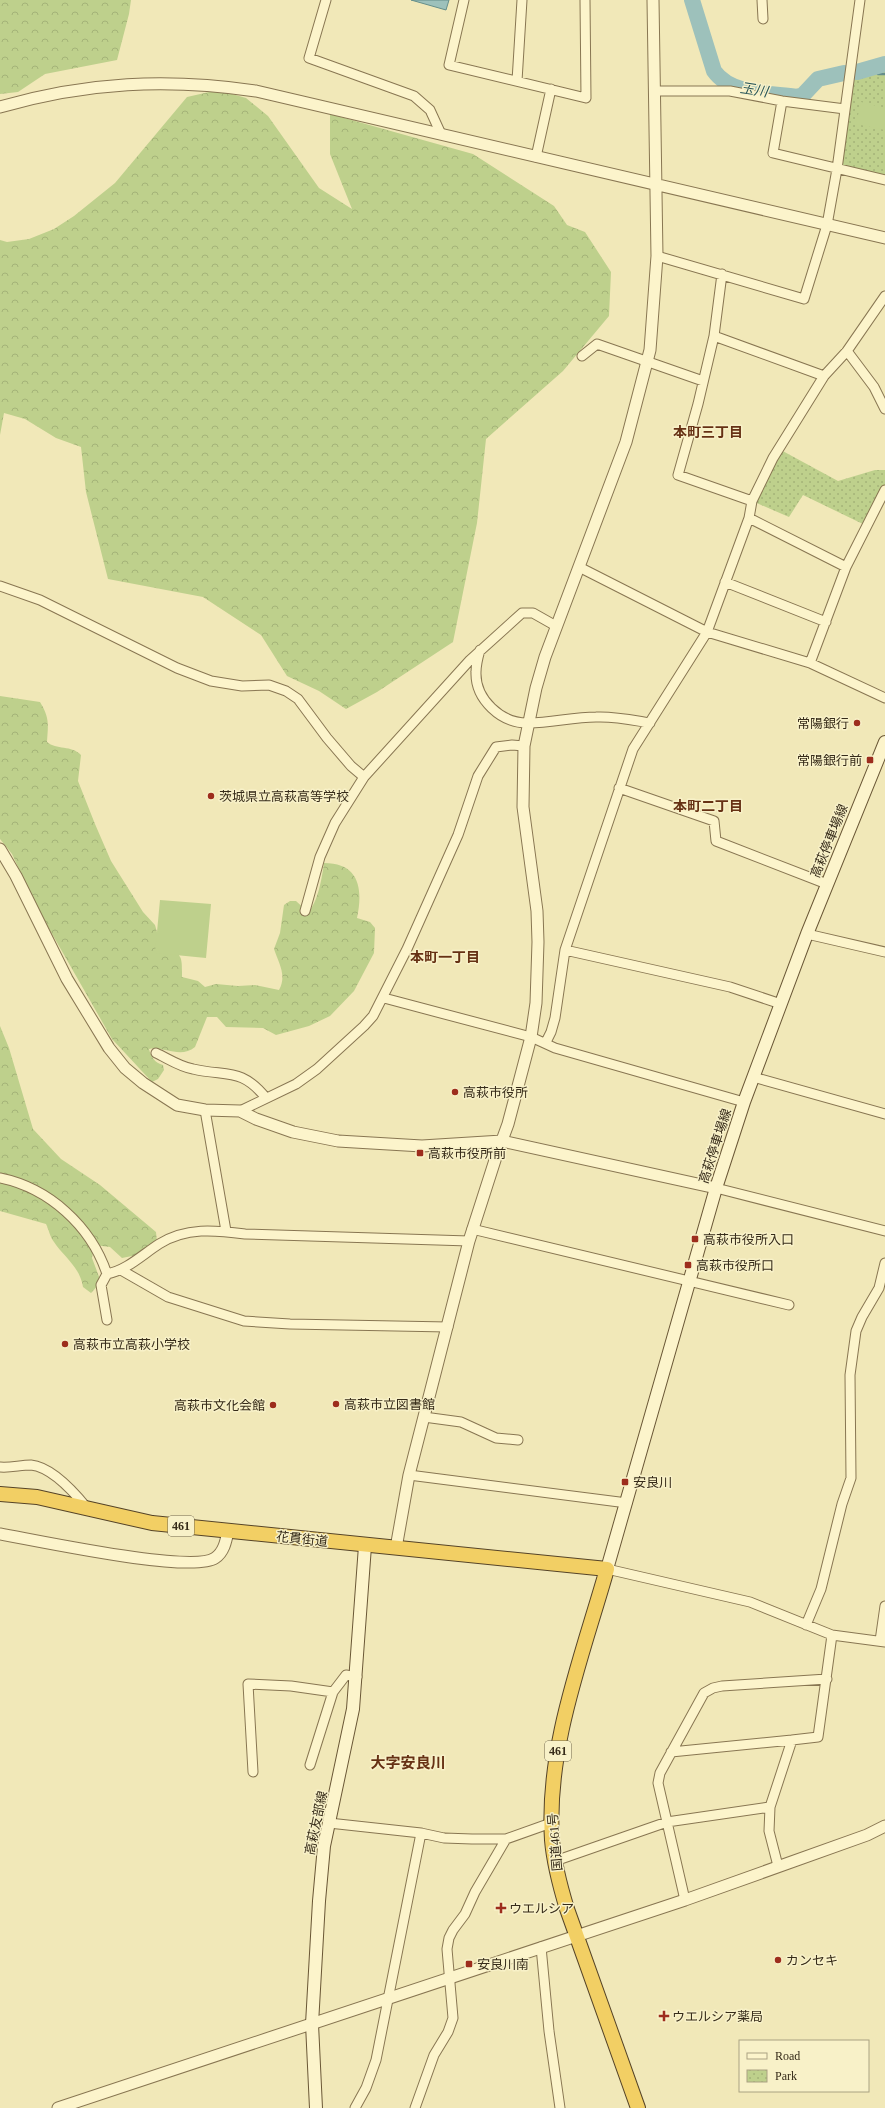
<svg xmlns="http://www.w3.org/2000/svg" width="885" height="2108" font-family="'Times New Roman','Noto Sans JP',serif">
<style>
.forest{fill:url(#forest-crowns)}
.park{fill:url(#park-dots)}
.pitch{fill:#bed08c}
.water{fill:#9dc1bb;stroke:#658e8a}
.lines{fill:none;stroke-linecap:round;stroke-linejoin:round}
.stream{stroke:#658e8a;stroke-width:2.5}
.river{stroke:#9dc1bb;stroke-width:16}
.minor-casing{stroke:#887652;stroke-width:11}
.tertiary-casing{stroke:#887652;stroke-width:13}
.secondary-casing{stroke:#6a5736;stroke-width:14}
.trunk-casing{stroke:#554327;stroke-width:16}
.minor{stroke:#fcf4cb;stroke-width:9}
.tertiary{stroke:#fcf4cb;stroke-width:11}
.secondary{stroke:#fcf4cb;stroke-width:12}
.trunk{stroke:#f2cf64;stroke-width:14}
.poi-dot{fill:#9d2d1d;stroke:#f8f1c8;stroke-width:1.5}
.labels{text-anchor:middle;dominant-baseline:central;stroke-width:3;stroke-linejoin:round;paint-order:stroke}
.shield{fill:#f8f1c8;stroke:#70664e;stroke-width:1}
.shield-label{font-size:12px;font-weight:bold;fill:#362b19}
.poi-label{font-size:13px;fill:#362b19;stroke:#f8f1c8;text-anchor:start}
.street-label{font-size:13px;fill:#362b19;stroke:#f8f1c8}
.water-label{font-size:14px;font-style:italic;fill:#265457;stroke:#f8f1c8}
.neighbourhood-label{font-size:14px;font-weight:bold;fill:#663114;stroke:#f8f1c8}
.quarter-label{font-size:15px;font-weight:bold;fill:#663114;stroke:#f8f1c8}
</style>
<defs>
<pattern id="forest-crowns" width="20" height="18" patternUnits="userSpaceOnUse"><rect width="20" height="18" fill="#bed08c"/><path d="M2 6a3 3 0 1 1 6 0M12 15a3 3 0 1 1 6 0" fill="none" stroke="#a4b378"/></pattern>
<pattern id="park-dots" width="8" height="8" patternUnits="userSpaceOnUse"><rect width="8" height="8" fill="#bed08c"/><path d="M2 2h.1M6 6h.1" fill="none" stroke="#a4b378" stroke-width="1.8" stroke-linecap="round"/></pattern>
</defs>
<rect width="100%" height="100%" fill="#f1e8b8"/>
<path class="forest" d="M0,0H131L129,14L117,60L45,74L18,92L0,94Z
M218,90L246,98L268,116L319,188L352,209L330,154V114L473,154L554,206L567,225L585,232L611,272L609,316L563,371L486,439L477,523L453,642L377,692L346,709L319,691L287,676L261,635L203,597L108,579L86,492L81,447L56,438L25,419L4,413L0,435V240L7,242L29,239L54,229L74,216L115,183L187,97Z
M0,696L40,702C50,718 48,725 47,742C56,750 72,745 81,755L78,781L95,824L111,861L143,912L155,925L161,946C183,954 182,955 182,977L198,981L205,987L216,984L238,986L255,985L279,990C287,975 279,964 274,949L280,933L284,905L290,901H296L308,912C318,903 322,877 324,863C360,863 363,890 357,918L370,922L375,928L374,953L354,991L330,1016L309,1026L276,1035L263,1028L226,1027L217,1017H207L195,1047C181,1059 163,1046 149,1049C151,1057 155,1063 163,1065L164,1070L158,1079L152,1082L112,1039L35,904L12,854L0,839Z
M0,1026L9,1048L33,1129L61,1159L100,1185L156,1232L157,1242L137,1255L122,1258L110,1247L94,1245L92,1258L101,1282L91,1293L83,1287C80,1267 64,1257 54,1242C50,1237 49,1230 46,1224L0,1211Z"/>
<path class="park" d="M883,64H885V177L838,166L849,80L864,69Z
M779,449L838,481L875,470H885V490L867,526L803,495L789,517L752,501Z"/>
<path class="pitch" d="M861,102L885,108V130L856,124Z
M160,900L211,904L206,958L155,953Z"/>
<path class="water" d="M411,0H449L446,10Z"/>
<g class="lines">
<path class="stream" d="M878,74H885"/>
<path class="river" d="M692,0L714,71C731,95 770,93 797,97L803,95L818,79L844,73
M857,72L885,64"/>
<g class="minor-casing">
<path id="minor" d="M326,0L309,58L414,96L430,110L441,134
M464,0L449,65L586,98L585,0
M762,0L763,19
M517,81L522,0
M654,91H730L782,101L845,109
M782,101L773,153L885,180
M536,157L551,89
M657,256L804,299L827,225L837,169L860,0
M722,274L714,336L698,404L678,475L752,501
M714,336L824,376
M847,351L874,387L885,409
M582,356L597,344L703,381
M749,518L846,567
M579,567L707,632L810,663L885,698
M725,582L826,622
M0,586L40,600L177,668L211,681L242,686L269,685L286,691L298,699L327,738L351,766L364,777
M480,650C478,657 476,665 476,672C475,699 501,724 529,723C551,723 573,717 596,717C614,716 632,720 650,723
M810,663L846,567L885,490
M619,788L714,821L716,841L827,884
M305,911L320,857L335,823L364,777L470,660L522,613H533L556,626
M807,934L885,952
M565,950L730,987L781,1004
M384,998L531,1037L555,1048L744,1102
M546,1042L551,1032L555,1018L565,950L633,749L707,632L749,518L752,501L773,458L824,376L847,351L885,296
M156,1053C167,1058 180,1067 193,1069C227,1077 241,1067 266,1098
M753,1077L885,1114
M205,1110L226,1231
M240,1111L296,1084L317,1069L364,1026L373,1016L407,949L458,835L478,776L496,747L512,745L524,746
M0,1178C49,1188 91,1226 107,1274
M716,1188L885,1231
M472,1229L789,1305
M121,1270L168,1297L244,1321L290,1324L448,1327
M107,1320L101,1285L107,1274C127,1270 142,1255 159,1244C186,1227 215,1230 245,1234L469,1241
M424,1417L461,1422L496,1438L518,1440
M0,1467C11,1468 20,1465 31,1465C52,1467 74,1492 87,1508
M409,1475L627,1503
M607,1569L750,1602L832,1635L885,1642
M806,1625L821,1589L842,1504L851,1478L850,1375L856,1331L862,1317L879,1288L885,1263
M880,1641L885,1606
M671,1752L792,1740
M310,1765L333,1692L346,1675L357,1677
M253,1772L248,1684L291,1686L333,1692
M329,1823L421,1833L444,1838L472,1839H506L551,1823
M555,1861L667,1822L770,1807
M778,1866L769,1831L770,1807L792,1740L818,1737L832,1635
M685,1900L658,1783L660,1773L704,1693L713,1688L722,1686L827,1679
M541,1947L549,2031L560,2108
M355,2108L366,2088L376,2060L421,1833
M415,2108L434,2055L448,2032L453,2018L447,1949L449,1938L453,1930L465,1914L475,1892L506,1839"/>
</g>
<g class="tertiary-casing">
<path id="tertiary" d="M0,107C87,82 167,78 256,91L885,238
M0,849L16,876L67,979L109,1048L125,1068L143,1083L177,1105L205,1110L240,1111L256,1119L293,1132L338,1141L422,1146L502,1141L716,1188
M0,1534C35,1540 192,1574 215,1558C224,1552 226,1541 228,1531
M396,1548L409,1475L469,1241L496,1157L508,1124L531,1037L536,1003L538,942L537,911L523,807L524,746L536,688L545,657L626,442L650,350L657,256L653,0
M58,2108L685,1900L867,1835L885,1826"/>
</g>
<g class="secondary-casing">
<path id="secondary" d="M607,1569L716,1188L744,1102L807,934L885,742
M316,2108L312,2024L319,1901L324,1846L353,1709L365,1546"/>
</g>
<g class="trunk-casing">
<path id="trunk" d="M0,1494L37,1497L152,1523L607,1569C582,1657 546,1748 552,1840C554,1864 560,1886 567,1909L638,2108"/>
</g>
<use href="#minor" class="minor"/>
<use href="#tertiary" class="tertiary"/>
<use href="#secondary" class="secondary"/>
<use href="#trunk" class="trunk"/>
</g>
<g class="poi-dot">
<circle cx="857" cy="723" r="4"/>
<rect x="866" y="756" width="8" height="8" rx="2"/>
<circle cx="211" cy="796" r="4"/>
<circle cx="455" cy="1092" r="4"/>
<rect x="416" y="1149" width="8" height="8" rx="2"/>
<rect x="691" y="1235" width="8" height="8" rx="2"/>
<rect x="684" y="1261" width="8" height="8" rx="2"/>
<circle cx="65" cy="1344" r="4"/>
<circle cx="336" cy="1404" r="4"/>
<circle cx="273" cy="1405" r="4"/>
<rect x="621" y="1478" width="8" height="8" rx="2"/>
<path d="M499 1902h4v4h4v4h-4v4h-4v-4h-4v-4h4z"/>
<circle cx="778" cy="1960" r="4"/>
<rect x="465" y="1960" width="8" height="8" rx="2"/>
<path d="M662 2010h4v4h4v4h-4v4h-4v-4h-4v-4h4z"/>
</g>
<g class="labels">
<g class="shield">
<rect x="168" y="1516" width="26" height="20" rx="3"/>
<rect x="545" y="1741" width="26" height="20" rx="3"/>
</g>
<g class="shield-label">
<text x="181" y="1526">461</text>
<text x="558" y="1751">461</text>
</g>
<g class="poi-label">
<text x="849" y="723" text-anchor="end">常陽銀行</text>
<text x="862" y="760" text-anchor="end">常陽銀行前</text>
<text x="219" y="796">茨城県立高萩高等学校</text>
<text x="463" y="1092">高萩市役所</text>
<text x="428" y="1153">高萩市役所前</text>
<text x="703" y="1239">高萩市役所入口</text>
<text x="696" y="1265">高萩市役所口</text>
<text x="73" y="1344">高萩市立高萩小学校</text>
<text x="344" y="1404">高萩市立図書館</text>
<text x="265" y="1405" text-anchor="end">高萩市文化会館</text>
<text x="633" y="1482">安良川</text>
<text x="509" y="1908">ウエルシア</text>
<text x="786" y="1960">カンセキ</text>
<text x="477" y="1964">安良川南</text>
<text x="672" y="2016">ウエルシア薬局</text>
</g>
<g class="street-label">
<text transform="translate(829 841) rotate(-68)">高萩停車場線</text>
<text transform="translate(715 1146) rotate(-72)">高萩停車場線</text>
<text transform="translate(302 1539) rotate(6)">花貫街道</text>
<text transform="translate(316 1823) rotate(-78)">高萩友部線</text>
<text transform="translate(555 1842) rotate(-95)">国道461号</text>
</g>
<g class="water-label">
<text transform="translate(754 90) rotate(9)">玉川</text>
</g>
<g class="neighbourhood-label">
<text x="708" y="432">本町三丁目</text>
<text x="708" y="806">本町二丁目</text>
<text x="445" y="957">本町一丁目</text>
</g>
<g class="quarter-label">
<text x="408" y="1763">大字安良川</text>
</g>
</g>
<rect x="739" y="2040" width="130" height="52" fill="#f8f1c8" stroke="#aaa282"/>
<rect x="747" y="2053" width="20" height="6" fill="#fcf4cb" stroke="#aaa282"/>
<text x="775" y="2060" font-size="12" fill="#362b19">Road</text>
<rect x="747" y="2070" width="20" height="12" fill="url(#park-dots)" stroke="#aaa282"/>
<text x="775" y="2080" font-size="12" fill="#362b19">Park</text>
</svg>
